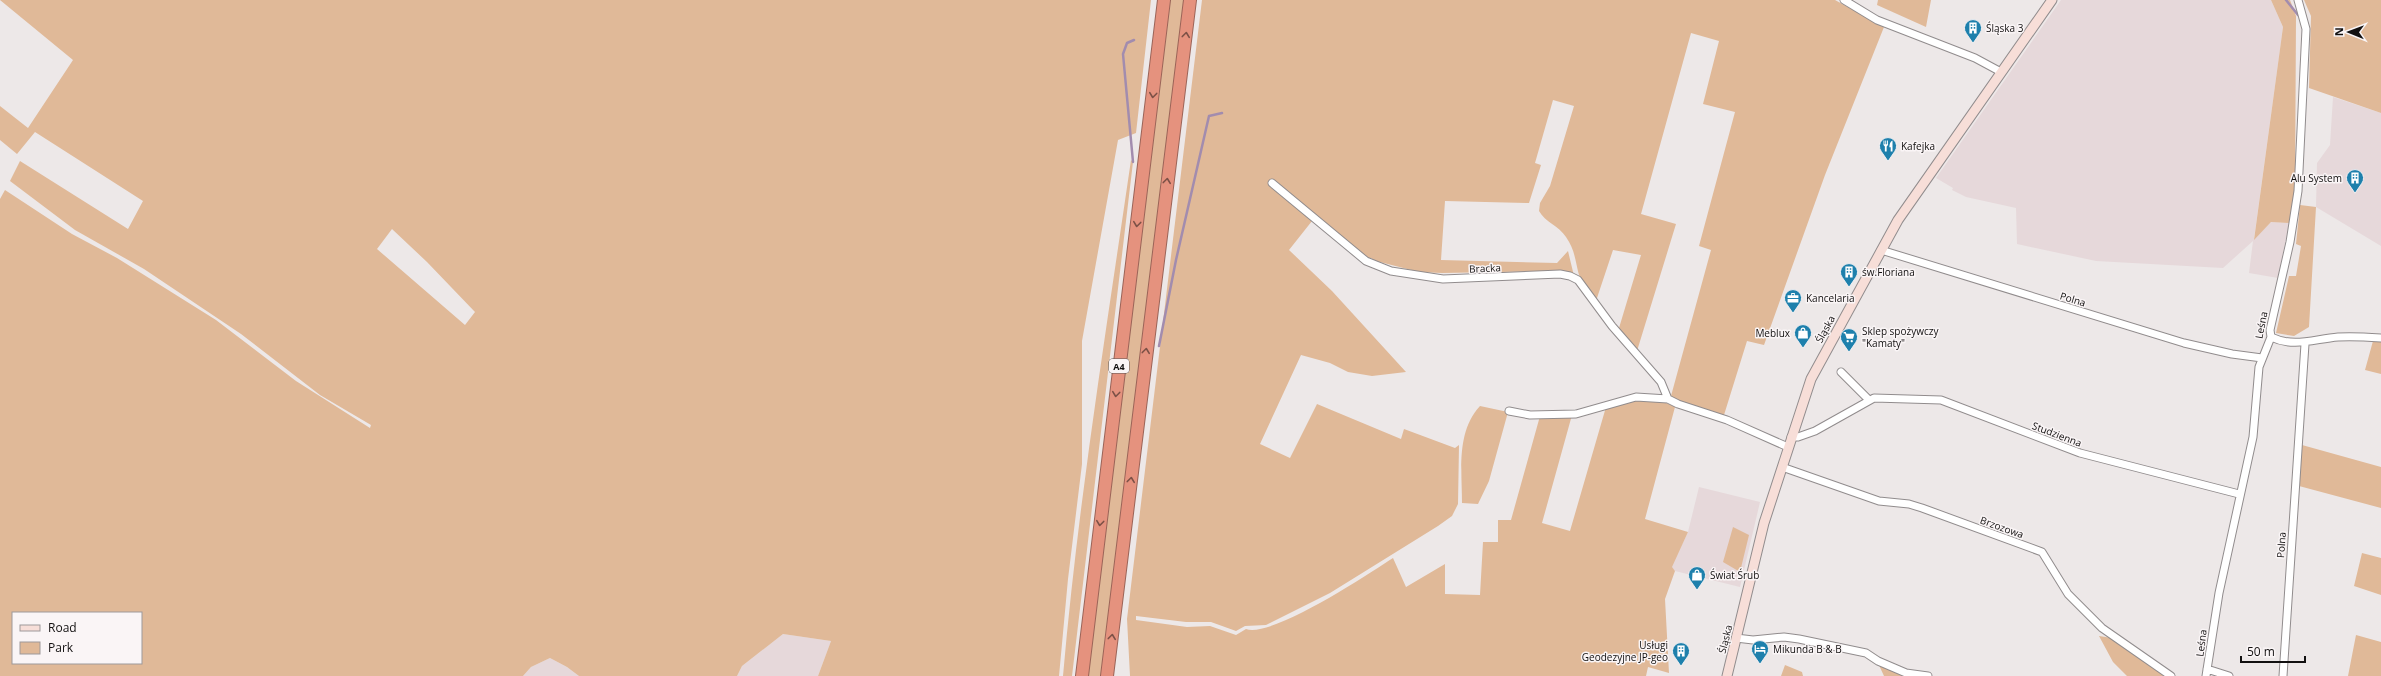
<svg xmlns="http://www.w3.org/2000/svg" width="2381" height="676" font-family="'Open Sans',sans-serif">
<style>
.built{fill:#e6d8da}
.green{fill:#e0b998;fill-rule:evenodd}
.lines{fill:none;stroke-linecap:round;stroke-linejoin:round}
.stream{stroke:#a28cae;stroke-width:2.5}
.minor-casing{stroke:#918c8d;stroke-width:9}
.secondary-casing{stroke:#918c8d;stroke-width:11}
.motorway-casing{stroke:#9b6458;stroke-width:14}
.minor{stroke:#fff;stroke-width:7}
.secondary{stroke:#f7ded8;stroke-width:9}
.motorway{stroke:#e5927e;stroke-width:12}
.oneway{stroke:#7c5147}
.labels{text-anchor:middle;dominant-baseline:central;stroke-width:3;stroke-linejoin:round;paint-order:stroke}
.shield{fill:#faf5f6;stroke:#585555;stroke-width:1}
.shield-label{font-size:9px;font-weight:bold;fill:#121010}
.poi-label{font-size:10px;fill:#121010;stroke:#faf5f6;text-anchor:start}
.street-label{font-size:10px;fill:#121010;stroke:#faf5f6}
</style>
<rect width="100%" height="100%" fill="#ede8e8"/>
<path class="built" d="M2061,0H2271L2283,27L2254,239L2271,222L2289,223L2278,278L2249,273L2253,241L2223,268L2096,261L2017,244L2016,208L1966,197L1952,190L1953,188L1936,178Z
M2333,97L2381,113V246L2316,207L2317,163L2330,145Z
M1699,487L1760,502L1740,587L1675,571L1671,567L1688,532Z
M783,634L831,641L818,676H737L742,666Z
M550,658L567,667L579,676H523L531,667Z"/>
<path class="green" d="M0,0H1151L1136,133L1118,140L1082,341V464L1068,579L1059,676H818L831,641L783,634L742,666L737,676H579L567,667L550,658L531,667L523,676H0V199L5,190L72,234L117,258L216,320L296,381L370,428L371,425L320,395L241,334L144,269L75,230L10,181L20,161L128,229L143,201L35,132L17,154L0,140V106L28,128L73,60ZM392,229L427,262L475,312L465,325L377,249ZM13,613H141V663H13Z
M1170,0H1184L1102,676H1088Z
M1202,0H1835L1884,27L1825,175L1764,345L1747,341L1724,415L1679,402L1671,396L1711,250L1699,246L1735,112L1703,104L1719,41L1691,33L1641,214L1676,224L1637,351L1619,328L1641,255L1613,250L1596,301C1591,295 1582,286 1580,278C1575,263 1576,251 1566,237C1559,226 1545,222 1539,211L1540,203L1550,186L1574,106L1553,100L1535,163L1541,165L1529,203L1445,201L1441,260L1557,263L1568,251L1574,276L1556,271L1442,273L1419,272L1376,261L1371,258L1365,263L1312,221L1289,250L1332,291L1406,372L1372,376L1348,372L1330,363L1301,355L1260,444L1290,458L1317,404L1401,439L1404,429L1455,448L1459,445L1458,504L1452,516L1438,526L1330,593L1266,625L1245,626L1236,631L1211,622H1186L1136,616V620L1187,627L1210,626L1236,635L1246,629C1272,638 1367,575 1393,558L1406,587L1445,564V594L1480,595L1483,542H1498V520H1511L1540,416L1572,415L1542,523L1570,531L1606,407C1628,401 1654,395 1675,407L1645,519L1688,532L1672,567L1675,571L1665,599L1669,673L1648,667L1646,676H1130L1127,619Z
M1878,0H1931L1926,27L1877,5Z
M2271,0H2290L2296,16L2295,193L2289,223L2271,222L2254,240L2283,27Z
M2304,0H2381V113L2309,88L2311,16Z
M1131,160L1133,162L1072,676H1063C1078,503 1106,332 1131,160Z
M2300,205L2316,207L2309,327L2294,336L2276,333L2289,276H2296L2301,246L2296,244Z
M2373,341L2381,342V374L2365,370Z
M1480,406L1508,412L1489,481L1478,504L1462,503C1462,471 1456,432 1480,406Z
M2302,445L2381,467V508L2299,486Z
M1733,527L1749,535L1740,572L1723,562Z
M2362,553L2381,558V595L2354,586Z
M2356,635L2381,642V676H2348Z
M2099,636L2112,638L2167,676H2127L2113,662Z
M1878,663L1914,676H1884Z
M1785,665L1802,672L1803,676H1781Z"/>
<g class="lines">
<path class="stream" d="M2286,0L2298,15
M1133,162L1123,54L1127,43L1134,40
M1159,346L1176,260L1209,116L1222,113"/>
<g class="minor-casing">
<path id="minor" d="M1844,0L1877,20L1975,58L2001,72
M1272,183L1366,261L1391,271L1443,279L1560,274L1570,276L1578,280L1612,326L1661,382L1668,399L1678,404L1727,420L1788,447
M1881,250L2184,343L2232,354L2262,358
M2271,337C2294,348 2314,339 2338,337C2352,336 2367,337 2381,338
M1841,372L1869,400
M1509,411L1530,415L1576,414L1636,397L1668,399
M1791,437H1798L1815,431L1874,398L1941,400L2080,453L2239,494
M1782,467L1879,501L1909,504L1922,508L2042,552L2068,594L2102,628L2171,676
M1736,638L1753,640L1784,637L1799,639L1866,653L1878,661L1906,673L1928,676
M2207,669L2229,676
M2206,676L2219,593L2253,437L2259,367L2271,337L2270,330L2290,242L2298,191L2306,29L2298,0
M2283,676L2305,344"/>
</g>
<g class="secondary-casing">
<path id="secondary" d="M1727,676L1764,523L1811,379L1898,220L2052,0"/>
</g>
<g class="motorway-casing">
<path id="motorway" d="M1082,676L1164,0
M1107,676L1190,0"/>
</g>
<use href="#minor" class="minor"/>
<use href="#secondary" class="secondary"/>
<use href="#motorway" class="motorway"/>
</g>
<defs><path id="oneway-chevron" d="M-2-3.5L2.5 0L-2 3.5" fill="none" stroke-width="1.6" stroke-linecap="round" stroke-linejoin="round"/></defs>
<g class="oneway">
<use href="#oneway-chevron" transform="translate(1186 35) rotate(-83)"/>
<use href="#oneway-chevron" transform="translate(1153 95) rotate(97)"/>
<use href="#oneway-chevron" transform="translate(1167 181) rotate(-83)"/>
<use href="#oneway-chevron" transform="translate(1137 224) rotate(97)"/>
<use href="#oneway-chevron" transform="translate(1146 351) rotate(-83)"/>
<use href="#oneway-chevron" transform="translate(1116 394) rotate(97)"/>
<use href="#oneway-chevron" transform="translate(1131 480) rotate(-83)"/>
<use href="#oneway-chevron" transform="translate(1100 523) rotate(97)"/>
<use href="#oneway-chevron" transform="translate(1112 637) rotate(-83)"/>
</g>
<defs>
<g id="building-pin" transform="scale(0.9)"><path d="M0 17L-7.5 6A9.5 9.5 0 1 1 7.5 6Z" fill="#1e80ac" stroke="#faf5f6"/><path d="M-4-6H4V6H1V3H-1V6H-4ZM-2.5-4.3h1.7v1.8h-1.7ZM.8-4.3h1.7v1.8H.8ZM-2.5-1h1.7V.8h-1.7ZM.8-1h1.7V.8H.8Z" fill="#fff"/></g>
<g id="restaurant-pin" transform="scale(0.9)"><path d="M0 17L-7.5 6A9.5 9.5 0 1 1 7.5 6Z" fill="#1e80ac" stroke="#faf5f6"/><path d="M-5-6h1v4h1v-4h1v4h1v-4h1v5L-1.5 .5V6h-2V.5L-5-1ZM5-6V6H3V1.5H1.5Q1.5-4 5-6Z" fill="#fff"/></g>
<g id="office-pin" transform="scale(0.9)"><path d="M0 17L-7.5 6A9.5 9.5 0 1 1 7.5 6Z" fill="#1e80ac" stroke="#faf5f6"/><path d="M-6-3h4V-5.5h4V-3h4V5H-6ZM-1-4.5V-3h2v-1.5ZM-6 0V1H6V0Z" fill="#fff"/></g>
<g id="shop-pin" transform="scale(0.9)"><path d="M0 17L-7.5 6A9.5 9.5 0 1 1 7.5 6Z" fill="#1e80ac" stroke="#faf5f6"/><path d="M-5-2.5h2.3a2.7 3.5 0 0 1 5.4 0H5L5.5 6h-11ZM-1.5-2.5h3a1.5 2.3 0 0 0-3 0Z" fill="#fff"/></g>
<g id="supermarket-pin" transform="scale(0.9)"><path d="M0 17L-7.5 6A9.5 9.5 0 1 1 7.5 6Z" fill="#1e80ac" stroke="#faf5f6"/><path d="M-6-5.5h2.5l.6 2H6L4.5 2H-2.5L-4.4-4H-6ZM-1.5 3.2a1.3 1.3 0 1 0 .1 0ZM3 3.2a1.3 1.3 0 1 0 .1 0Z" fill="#fff"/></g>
<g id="hotel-pin" transform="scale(0.9)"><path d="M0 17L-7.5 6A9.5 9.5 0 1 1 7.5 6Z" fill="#1e80ac" stroke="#faf5f6"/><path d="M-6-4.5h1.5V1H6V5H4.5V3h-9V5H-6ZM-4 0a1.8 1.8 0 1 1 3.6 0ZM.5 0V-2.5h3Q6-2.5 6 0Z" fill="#fff"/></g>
</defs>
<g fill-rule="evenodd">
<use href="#building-pin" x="1973" y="28"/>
<use href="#restaurant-pin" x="1888" y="146"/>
<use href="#building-pin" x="2355" y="178"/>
<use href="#building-pin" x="1849" y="272"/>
<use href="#office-pin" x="1793" y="298"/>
<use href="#shop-pin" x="1803" y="333"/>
<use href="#supermarket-pin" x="1849" y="337"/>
<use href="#shop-pin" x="1697" y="575"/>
<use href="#hotel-pin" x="1760" y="649"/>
<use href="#building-pin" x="1681" y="651"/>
</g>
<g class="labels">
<rect class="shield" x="1109" y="359" width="20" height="14" rx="3"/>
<g class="shield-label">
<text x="1119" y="366">A4</text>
</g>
<g class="poi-label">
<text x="1986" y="28">Śląska 3</text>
<text x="1901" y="146">Kafejka</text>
<text x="2342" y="178" text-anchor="end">Alu System</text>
<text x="1862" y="272">św.Floriana</text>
<text x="1806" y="298">Kancelaria</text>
<text x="1862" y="331">Sklep spożywczy<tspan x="1862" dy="12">"Kamaty"</tspan></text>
<text x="1790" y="333" text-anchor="end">Meblux</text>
<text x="1710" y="575">Świat Śrub</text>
<text x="1668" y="645" text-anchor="end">Usługi<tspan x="1668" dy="12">Geodezyjne JP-geo</tspan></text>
<text x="1773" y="649">Mikunda B &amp; B</text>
</g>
<g class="street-label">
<text transform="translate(1485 268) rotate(-3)">Bracka</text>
<text transform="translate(2073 299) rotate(17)">Polna</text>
<text transform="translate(2261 325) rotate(-79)">Leśna</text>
<text transform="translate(1825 329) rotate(-61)">Śląska</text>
<text transform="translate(2057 434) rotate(21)">Studzienna</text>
<text transform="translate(2002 527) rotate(20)">Brzozowa</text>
<text transform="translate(2281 545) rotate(-86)">Polna</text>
<text transform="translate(1725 639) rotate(-76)">Śląska</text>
<text transform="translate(2201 643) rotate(-83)">Leśna</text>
</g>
</g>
<rect x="12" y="612" width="130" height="52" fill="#faf5f6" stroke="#9d999a"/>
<rect x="20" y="625" width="20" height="6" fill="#f7ded8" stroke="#9d999a"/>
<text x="48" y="632" font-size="12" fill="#121010">Road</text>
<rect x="20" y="642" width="20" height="12" fill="#e0b998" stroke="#9d999a"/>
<text x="48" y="652" font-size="12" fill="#121010">Park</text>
<g transform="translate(2349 32) rotate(271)" stroke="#faf5f6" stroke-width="3" paint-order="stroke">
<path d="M0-3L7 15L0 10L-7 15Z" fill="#121010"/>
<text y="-6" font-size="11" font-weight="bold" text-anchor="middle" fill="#121010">N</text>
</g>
<path d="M2241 656v6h64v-6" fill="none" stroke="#121010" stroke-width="2"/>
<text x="2247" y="656" font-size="12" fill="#121010" stroke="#faf5f6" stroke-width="3" paint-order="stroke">50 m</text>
</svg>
